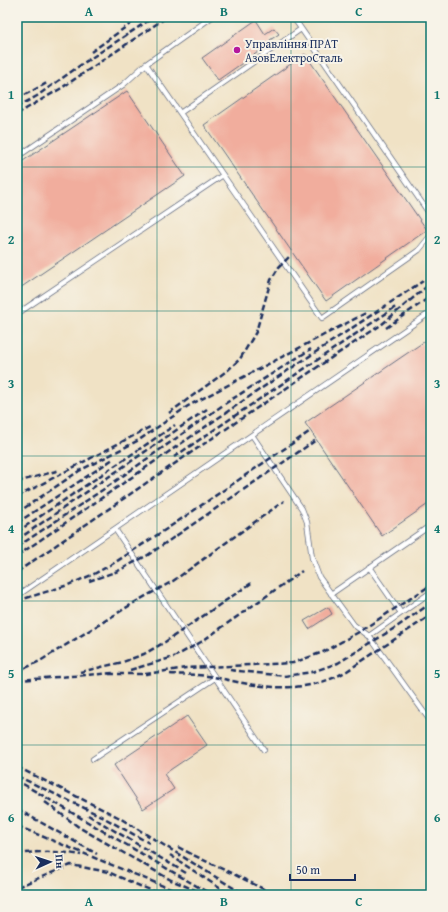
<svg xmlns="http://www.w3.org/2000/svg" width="448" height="912" font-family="'Gentium Book Plus',serif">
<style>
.building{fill:#f1ad9d}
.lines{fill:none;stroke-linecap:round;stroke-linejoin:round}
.lane-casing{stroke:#666e82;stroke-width:6}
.lane{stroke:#fff;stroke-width:4.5}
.rail{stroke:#1b2f5e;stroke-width:2.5;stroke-dasharray:6 3;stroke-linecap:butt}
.grid{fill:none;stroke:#0f766e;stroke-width:1;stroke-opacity:0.55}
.poi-dot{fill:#b5179e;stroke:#f7f3e8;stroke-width:1.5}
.labels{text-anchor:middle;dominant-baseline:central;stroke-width:4;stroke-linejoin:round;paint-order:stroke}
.poi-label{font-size:12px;fill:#1b2f5e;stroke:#f7f3e8;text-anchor:start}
.neatline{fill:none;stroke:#0f766e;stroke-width:1.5}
.grid-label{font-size:13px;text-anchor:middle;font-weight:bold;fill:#0f766e}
</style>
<rect width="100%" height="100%" fill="#f7f3e8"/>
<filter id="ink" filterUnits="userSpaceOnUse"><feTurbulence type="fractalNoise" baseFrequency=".025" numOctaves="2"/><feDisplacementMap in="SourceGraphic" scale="8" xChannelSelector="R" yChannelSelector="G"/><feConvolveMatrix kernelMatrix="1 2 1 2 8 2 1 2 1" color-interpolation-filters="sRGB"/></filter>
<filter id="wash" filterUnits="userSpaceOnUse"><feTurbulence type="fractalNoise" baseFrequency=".012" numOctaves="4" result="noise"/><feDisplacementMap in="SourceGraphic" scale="16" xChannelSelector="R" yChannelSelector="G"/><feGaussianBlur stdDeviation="0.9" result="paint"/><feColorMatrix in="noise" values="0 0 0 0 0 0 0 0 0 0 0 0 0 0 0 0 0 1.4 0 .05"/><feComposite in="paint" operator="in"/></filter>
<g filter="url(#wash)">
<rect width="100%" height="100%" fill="#f0e2c5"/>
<g id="blocks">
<path class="building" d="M256,20L265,34L274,28L279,34L270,40L271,43L218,80L202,58Z
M305,54L427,230L326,301L204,125Z
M127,91L185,176L17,290V165Z
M431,337V502L382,536L305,423Z
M328,607L332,614L309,629L304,621Z
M187,716L207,745L164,774L174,789L143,809L114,765Z"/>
</g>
</g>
<g filter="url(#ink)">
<use href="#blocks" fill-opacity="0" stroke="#666e82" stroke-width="1"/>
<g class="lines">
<g class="lane-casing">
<path id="lane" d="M293,17L431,216
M146,64L322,318L419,250L431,235
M180,113L301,29
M17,157L123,85L146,64L212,17
M17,314L223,175
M252,435L302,509L307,522L312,558L319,577L354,625L369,636L431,722
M115,529L264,750
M369,567L401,613
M331,594L431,525
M17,596L431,312
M369,636L431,592
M93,759L215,678"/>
</g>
<use href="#lane" class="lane"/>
<path class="rail" d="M91,52L140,17
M17,99L47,83
M17,107L37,96L82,64L154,17
M17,114L60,89L167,17
M386,328L431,296
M169,413L228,370L240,359L256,332L271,280L279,267L290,256
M174,457L397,306
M17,482L60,470
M17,497L150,427
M17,513L79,471L139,440L188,406L366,313
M17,523L113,459
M17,532L175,425
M17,540L207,409
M17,547L110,485L226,403L311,349
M17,556L278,377L423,281
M17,572L155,477L328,360L381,325L431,283
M89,581L118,571L148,555L316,440
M17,601L68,585L94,574L114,563L168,528L309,432
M130,670L174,657L201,642L302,571
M230,670L285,676L312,672L338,663L398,626L431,603
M17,672L40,661L137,601L173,581L284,501
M80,672L123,662L144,654L165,642L253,582
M109,674H146L186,668L293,663L323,652L359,632L431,585
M170,674C182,675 195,674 207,676C221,678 235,682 249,684C285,690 315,689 347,671L431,615
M44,678L114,673
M17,680L49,678
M17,767L118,817L245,895
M17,776L99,815L149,843
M23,784L212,895
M45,802L80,828L171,880L195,890
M17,809L97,854
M88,815L186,873
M17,826L185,895
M178,847C209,864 243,877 274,895
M17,854C38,851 60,851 81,855
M170,855L230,895
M17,887L71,865L108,872L140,886L164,895"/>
</g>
</g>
<path class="grid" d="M157,17V895M291,17V895M17,167H431M17,311H431M17,456H431M17,601H431M17,745H431"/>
<circle class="poi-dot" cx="237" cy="50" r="4"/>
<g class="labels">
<g class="poi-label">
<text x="245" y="43">Управління ПРАТ<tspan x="245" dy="14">АзовЕлектроСталь</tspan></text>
</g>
</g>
<rect width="448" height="912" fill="none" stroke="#f7f3e8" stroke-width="44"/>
<g transform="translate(50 862) rotate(87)" stroke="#f7f3e8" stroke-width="3" paint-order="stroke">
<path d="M0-3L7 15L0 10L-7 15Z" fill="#1b2f5e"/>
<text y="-6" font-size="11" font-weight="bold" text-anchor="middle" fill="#1b2f5e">Пн</text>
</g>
<path d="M290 874v6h65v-6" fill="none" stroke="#1b2f5e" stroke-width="2"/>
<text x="296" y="874" font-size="12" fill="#1b2f5e" stroke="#f7f3e8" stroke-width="3" paint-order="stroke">50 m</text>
<rect x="22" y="22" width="404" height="868" class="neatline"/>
<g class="grid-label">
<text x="89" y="16">A</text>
<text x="224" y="16">B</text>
<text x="359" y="16">C</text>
<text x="11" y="99">1</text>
<text x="437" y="99">1</text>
<text x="11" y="244">2</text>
<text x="437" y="244">2</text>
<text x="11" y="388">3</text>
<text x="437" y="388">3</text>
<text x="11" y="533">4</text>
<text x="437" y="533">4</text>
<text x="11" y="678">5</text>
<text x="437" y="678">5</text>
<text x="11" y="822">6</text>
<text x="437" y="822">6</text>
<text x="89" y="906">A</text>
<text x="224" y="906">B</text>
<text x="359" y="906">C</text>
</g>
</svg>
